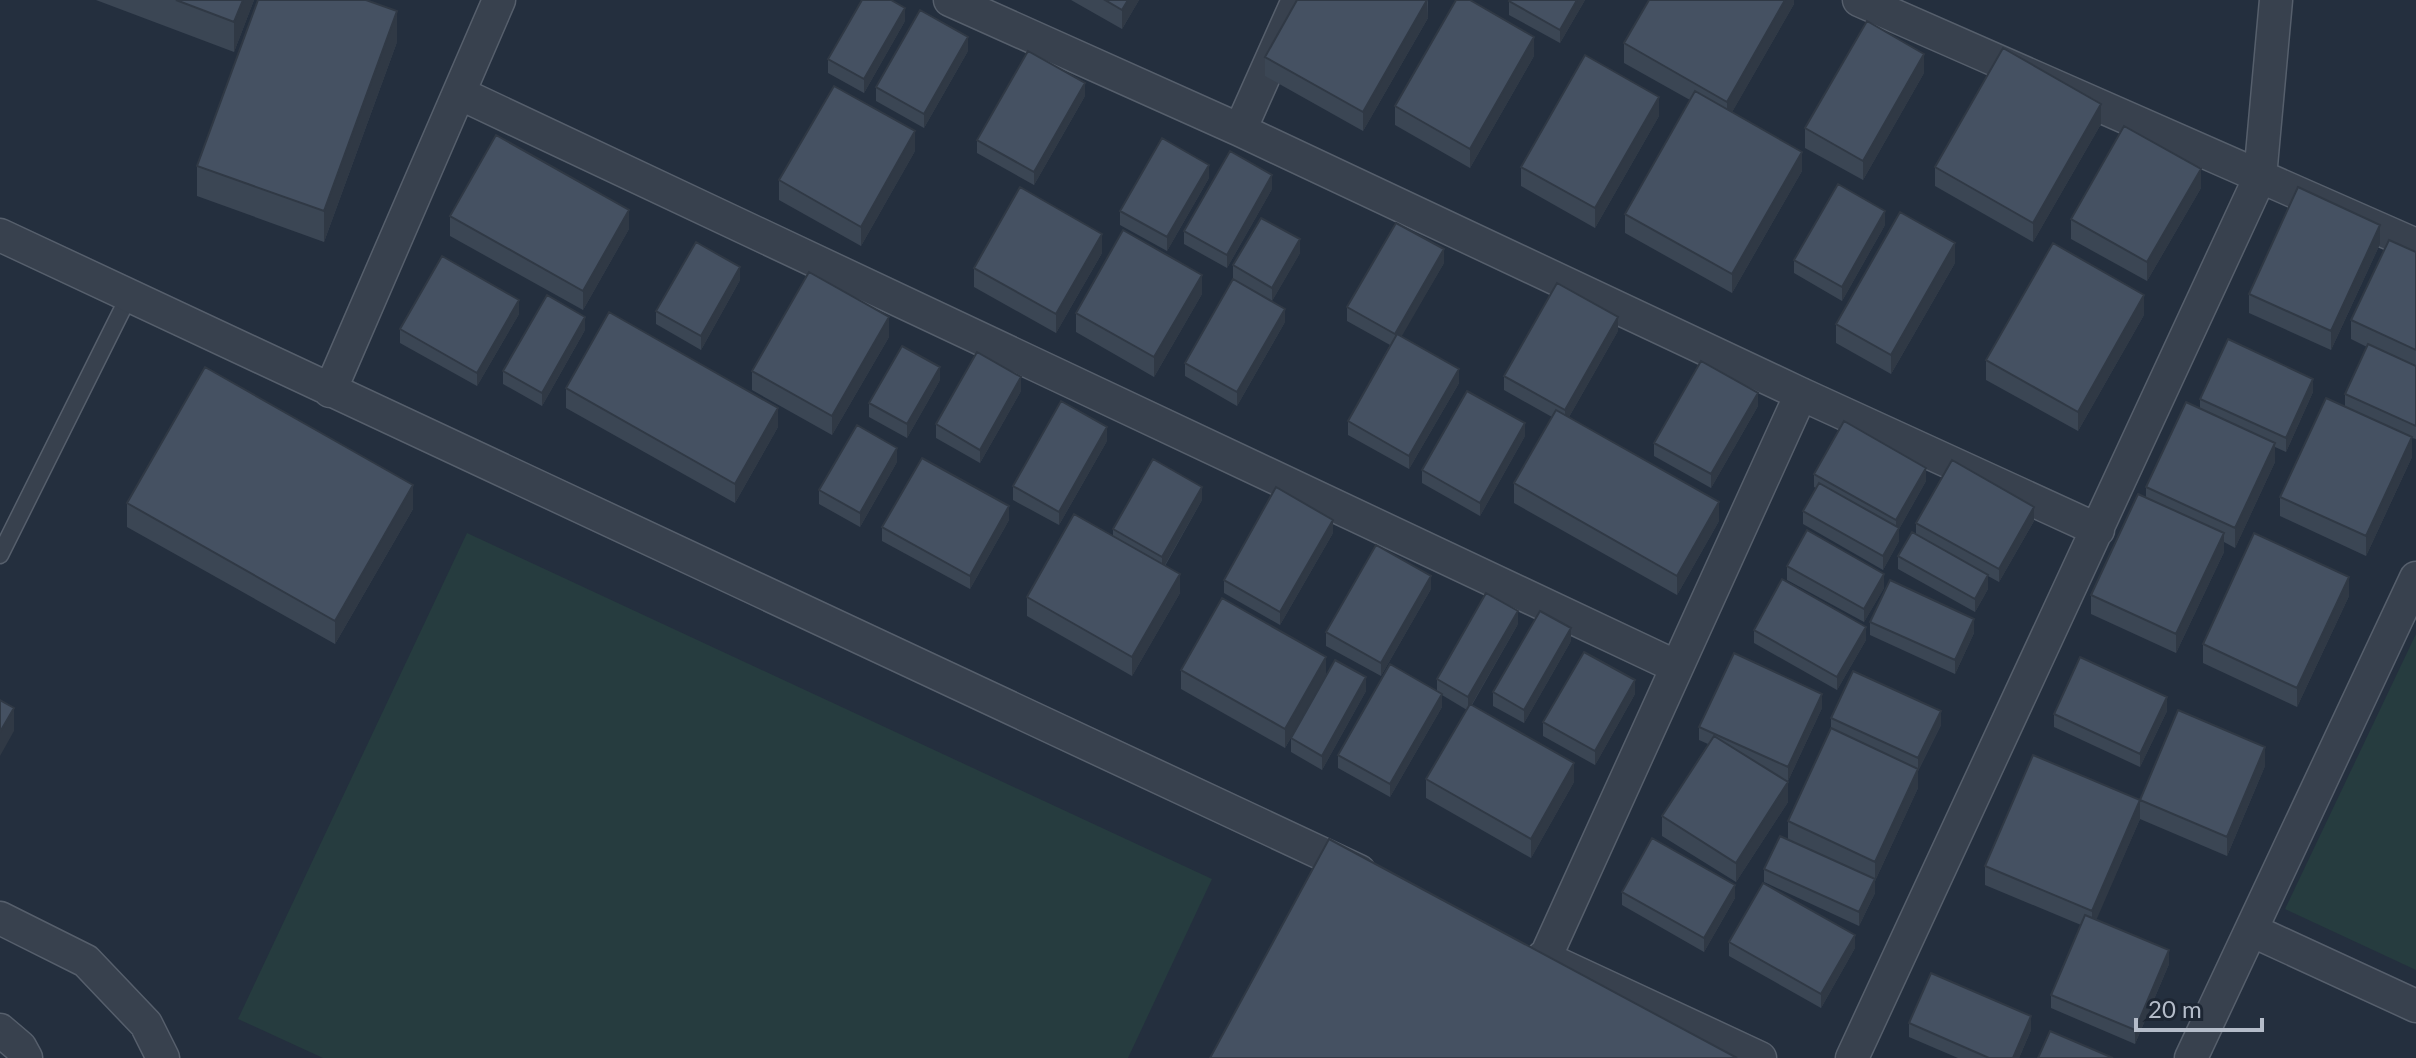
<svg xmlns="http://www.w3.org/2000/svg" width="2416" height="1058" font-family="Lato,sans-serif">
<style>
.green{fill:#263c3f}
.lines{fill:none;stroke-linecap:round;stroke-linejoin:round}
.service-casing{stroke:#565f6c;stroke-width:19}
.minor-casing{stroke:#565f6c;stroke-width:35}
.service{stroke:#38414e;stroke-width:16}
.minor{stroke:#38414e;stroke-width:32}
.wall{fill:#3b4654}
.shaded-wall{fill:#303945}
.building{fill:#455162;stroke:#303945;stroke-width:2}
</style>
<rect width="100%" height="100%" fill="#242f3e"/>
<path class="green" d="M467,533L1212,879L1128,1058H323L238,1019Z
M2416,634V970L2285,909Z"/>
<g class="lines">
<g class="service-casing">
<path id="service" d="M0,555L129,296"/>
</g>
<g class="minor-casing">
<path id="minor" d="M950,0L1240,130L1801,394L2098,530
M1859,0L2416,245
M459,93L1677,667
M1240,130L1298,0
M0,235L1359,871
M330,391L499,0
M0,918L86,961L146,1024L163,1058
M2251,930L2416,1006
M1543,957L1760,1058
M1545,958L1801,394
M0,1030L20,1047L26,1058
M1852,1058L2260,177L2276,0
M2191,1058L2416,578"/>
</g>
<use href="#service" class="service"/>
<use href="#minor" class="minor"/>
</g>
<path class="wall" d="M96,0H254L234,52Z
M1071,0H1139L1122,29Z
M1428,0V18L1363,131L1265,76V57Z
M1585,0L1560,43L1509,15V1Z
M1794,0V4L1732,112L1802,171L1732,293L1625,233V214L1690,100L1624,63V43Z
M905,21L864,93L828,73V59Z
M397,42L324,242L197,196V166Z
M968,51L924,128L876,101V87Z
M1534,56L1470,168L1395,125V106Z
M1924,73L1863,180L1805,148V128Z
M1085,96L1034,185L977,153V140Z
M1659,116L1595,228L1521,186V167Z
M2101,124L2033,242L1935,186V167Z
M915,151L861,246L779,200V180Z
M1209,178L1167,251L1120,225V211Z
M2201,188L2147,281L2071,239V219Z
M1272,189L1227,268L1184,244V231Z
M450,216L629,229L583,310L450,236Z
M1885,225L1842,301L1794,273V260Z
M2380,244L2331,350L2249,313V294Z
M2416,252V439L2412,438V457L2366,556L2280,516V497L2345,407V394L2367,347L2351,339V320Z
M1102,253L1056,333L974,287V268Z
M1300,253L1272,301L1233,279V265Z
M1444,263L1401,336L1459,383L1409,469L1348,435V421L1390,345L1347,321V307Z
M1955,263L1891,374L1836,343V324Z
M740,280L701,350L656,324V311Z
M1202,294L1154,377L1076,332V313Z
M519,314L477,386L400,343V329Z
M2144,315L2078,431L1986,380V360Z
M1285,322L1237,406L1185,376V363Z
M585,330L542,406L503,384V371Z
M1618,331L1569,417L1719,521L1677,595L1514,503V483L1552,417L1504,390V376Z
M889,337L832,435L752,390V371Z
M940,380L907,438L869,417V403Z
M566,388L778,427L735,503L566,408Z
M1021,391L980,463L936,438V424Z
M2313,392L2286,452L2275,447V462L2235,548L2224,542V552L2176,653L2091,614V595L2146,497V487L2200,408V399Z
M1758,406L1711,488L1654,456V443Z
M1525,436L1480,516L1422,483V470Z
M1107,441L1059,525L1013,500V486Z
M897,462L860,527L819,504V490Z
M1814,474L1926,481L1899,529V541L1883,570L1803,524V511L1816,488L1814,487Z
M1202,500L1165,566L1180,593L1132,676L1027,616V597L1113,536V529Z
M127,503L413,509L335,644L127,527Z
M1009,520L970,589L882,541V527Z
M2034,521L1999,582L1988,576V589L1975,612L1898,569V556L1916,534V523Z
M1333,533L1280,625L1224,593V580Z
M1787,566L1884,588L1864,622L1787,580Z
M1431,589L1381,676L1326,646V632Z
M2349,596L2297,707L2203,663V644Z
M1870,622L1974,633L1955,674L1870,635Z
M1518,624L1472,705L1574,782L1531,858L1426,798V779L1467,710L1442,695V707L1390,797L1338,768V755L1437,691V679Z
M1754,630L1866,640L1837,690L1754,643Z
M1571,641L1524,723L1493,706V692Z
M1181,670L1326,676L1366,691L1322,770L1291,752V738L1315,696L1285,748L1181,689Z
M1635,694L1595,765L1543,736V722Z
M1822,708L1788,781L1777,776L1788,802L1736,882L1662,836V816L1708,744L1699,740V727Z
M2167,711L2140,767L2054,727V714Z
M1831,718L1941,725L1918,771V788L1875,881V893L1859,926L1764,882V869L1788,839V821L1831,729Z
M2265,766L2227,856L2140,819L2096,919L2169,964L2135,1044L2051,1008V995L2081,925L1985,885V866L2140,800Z
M1622,892L1735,898L1704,952L1622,905Z
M1729,942L1855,948L1821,1008L1729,956Z
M1909,1023L2031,1030L2019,1058H1958L1909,1037Z"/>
<path class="shaded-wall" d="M243,0H254L234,52V22Z
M1128,0H1139L1122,29V10Z
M1427,0L1428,18L1363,131V112Z
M1577,0H1585L1560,43V30Z
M1785,0H1794V4L1727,121V102Z
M905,8V21L864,93V79Z
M397,11V42L324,242V211Z
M968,37V51L924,128V114Z
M1534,37V56L1470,168V149Z
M1924,54V73L1863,180V161Z
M1085,83V96L1034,185V172Z
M1659,97V116L1595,228V208Z
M2101,104V124L2033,242V223Z
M915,131V151L861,246V227Z
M1802,152V171L1732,293V274Z
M1209,165V178L1167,251V237Z
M2201,169V188L2147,281V262Z
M1272,175V189L1227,268V255Z
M629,210V229L583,310V291Z
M1885,211V225L1842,301V287Z
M2380,225V244L2331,350V331Z
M1102,234V253L1056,333V314Z
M1300,239V253L1272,301V288Z
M1955,243V263L1891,374V355Z
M1444,249V263L1395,348V334Z
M740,267V280L701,350V336Z
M1202,275V294L1154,377V357Z
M2144,295V315L2078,431V412Z
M519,300V314L477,386V373Z
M1285,309V322L1237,406V392Z
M585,317V330L542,406V393Z
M889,317V337L832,435V416Z
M1618,317V331L1565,424V410Z
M940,367V380L907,438V424Z
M1459,369V383L1409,469V456Z
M1021,377V391L980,463V450Z
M2313,379V392L2286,452V438Z
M1758,393V406L1711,488V474Z
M778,408V427L735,503V484Z
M1525,423V436L1480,516V503Z
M1107,427V441L1059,525V512Z
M2412,437V457L2366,556V536Z
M2275,443V462L2235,548V528Z
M897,448V462L860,527V513Z
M1926,468V481L1899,529V541L1883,570V556L1896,532V520Z
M413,485V509L335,644V621Z
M1202,487V500L1162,570V557Z
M1719,502V521L1677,595V576Z
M1009,506V520L970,589V576Z
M2034,507V521L1999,582V569Z
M1333,520V533L1280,625V612Z
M2224,533V552L2176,653V634Z
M1180,574V593L1132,676V657Z
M1884,574V588L1864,622V609Z
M1988,575V589L1975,612V599Z
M1431,576V589L1381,676V663Z
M2349,577V596L2297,707V688Z
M1518,611V624L1468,711V697Z
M1974,619V633L1955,674V660Z
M1866,627V640L1837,690V677Z
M1571,628V641L1524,723V710Z
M1326,657V676L1285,748V729Z
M1366,677V691L1322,770V756Z
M1635,680V694L1595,765V751Z
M1442,694V707L1390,797V784Z
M1822,694V708L1788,781V767Z
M2167,697V711L2140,767V754Z
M14,708V731L0,756V732Z
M1941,711V725L1918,771V758Z
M2265,747V766L2227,856V837Z
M1574,763V782L1531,858V839Z
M1918,769V788L1875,881V862Z
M1788,782V802L1736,882V863Z
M2140,800V819L2092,930V911Z
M1875,879V893L1859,926V912Z
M1735,885V898L1704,952V938Z
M1855,935V948L1821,1008V994Z
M2169,950V964L2135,1044V1030Z
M2031,1016V1030L2019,1058H2013Z"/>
<path class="building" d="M176,0H243L234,22Z
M258,0H366L397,11L324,211L197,166Z
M862,0H891L905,8L864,79L828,59Z
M1105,0H1128L1122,10Z
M1297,0H1427L1363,112L1265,57Z
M1456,0H1470L1534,37L1470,149L1395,106Z
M1510,0H1577L1560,30L1509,1Z
M1649,0H1785L1727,102L1624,43Z
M920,10L968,37L924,114L876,87Z
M1867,21L1924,54L1863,161L1805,128Z
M2003,48L2101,104L2033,223L1935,167Z
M1028,51L1085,83L1034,172L977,140Z
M1585,55L1659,97L1595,208L1521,167Z
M834,86L915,131L861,227L779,180Z
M1695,91L1802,152L1732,274L1625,214Z
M2124,126L2201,169L2147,262L2071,219Z
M496,135L629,210L583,291L450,216Z
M1162,138L1209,165L1167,237L1120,211Z
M1230,151L1272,175L1227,255L1184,231Z
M1838,184L1885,211L1842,287L1794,260Z
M1020,187L1102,234L1056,314L974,268Z
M2298,187L2380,225L2331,331L2249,294Z
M1900,212L1955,243L1891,355L1836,324Z
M1261,218L1300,239L1272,288L1233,265Z
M1396,223L1444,249L1395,334L1347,307Z
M1123,230L1202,275L1154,357L1076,313Z
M2389,240L2416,252V350L2351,320Z
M696,242L740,267L701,336L656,311Z
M2053,243L2144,295L2078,412L1986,360Z
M442,256L519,300L477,373L400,329Z
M809,272L889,317L832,416L752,371Z
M1233,279L1285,309L1237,392L1185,363Z
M1557,283L1618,317L1565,410L1504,376Z
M547,295L585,317L542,393L503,371Z
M609,312L778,408L735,484L566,388Z
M1397,334L1459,369L1409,456L1348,421Z
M2228,339L2313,379L2286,438L2200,399Z
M2368,344L2416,366V426L2345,394Z
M902,346L940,367L907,424L869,403Z
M977,352L1021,377L980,450L936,424Z
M1701,361L1758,393L1711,474L1654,443Z
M205,367L413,485L335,621L127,503Z
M1467,391L1525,423L1480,503L1422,470Z
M2326,398L2412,437L2366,536L2280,497Z
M1061,401L1107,427L1059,512L1013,486Z
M2186,402L2275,443L2235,528L2146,487Z
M1556,410L1719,502L1677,576L1514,483Z
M1844,421L1926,468L1896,520L1814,474Z
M857,425L897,448L860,513L819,490Z
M922,458L1009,506L970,576L882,527Z
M1153,459L1202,487L1162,557L1113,529Z
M1952,460L2034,507L1999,569L1916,523Z
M1819,483L1899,528L1883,556L1803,511Z
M1276,487L1333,520L1280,612L1224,580Z
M2138,494L2224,533L2176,634L2091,595Z
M1074,514L1180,574L1132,657L1027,597Z
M1807,530L1884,574L1864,609L1787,566Z
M1912,532L1988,575L1975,599L1898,556Z
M2254,533L2349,577L2297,688L2203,644Z
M1376,545L1431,576L1381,663L1326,632Z
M1782,579L1866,627L1837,677L1754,630Z
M1890,580L1974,619L1955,660L1870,622Z
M1486,593L1518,611L1468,697L1437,679Z
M1222,598L1326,657L1285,729L1181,670Z
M1540,611L1571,628L1524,710L1493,692Z
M1584,652L1635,680L1595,751L1543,722Z
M1734,653L1822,694L1788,767L1699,727Z
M2080,657L2167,697L2140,754L2054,714Z
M1335,660L1366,677L1322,756L1291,738Z
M1390,664L1442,694L1390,784L1338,755Z
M1853,671L1941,711L1918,758L1831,718Z
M0,700L14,708L0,732Z
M1470,704L1574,763L1531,839L1426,779Z
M2178,710L2265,747L2227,837L2140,800Z
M1831,728L1918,769L1875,862L1788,821Z
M1714,736L1788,782L1736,863L1662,816Z
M2033,755L2140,800L2092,911L1985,866Z
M1780,836L1875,879L1859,912L1764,869Z
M1652,838L1735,885L1704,938L1622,892Z
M1329,839L1737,1058H1210Z
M1763,883L1855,935L1821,994L1729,942Z
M2085,915L2169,950L2135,1030L2051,995Z
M1931,973L2031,1016L2013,1058H1989L1909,1023Z
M2050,1031L2113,1058H2038Z"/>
<path d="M2136 1018v12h126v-12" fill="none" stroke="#b4bcc9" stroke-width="4"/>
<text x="2148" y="1018" font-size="24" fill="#b4bcc9" stroke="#1d2633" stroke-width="6" paint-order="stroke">20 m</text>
</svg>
